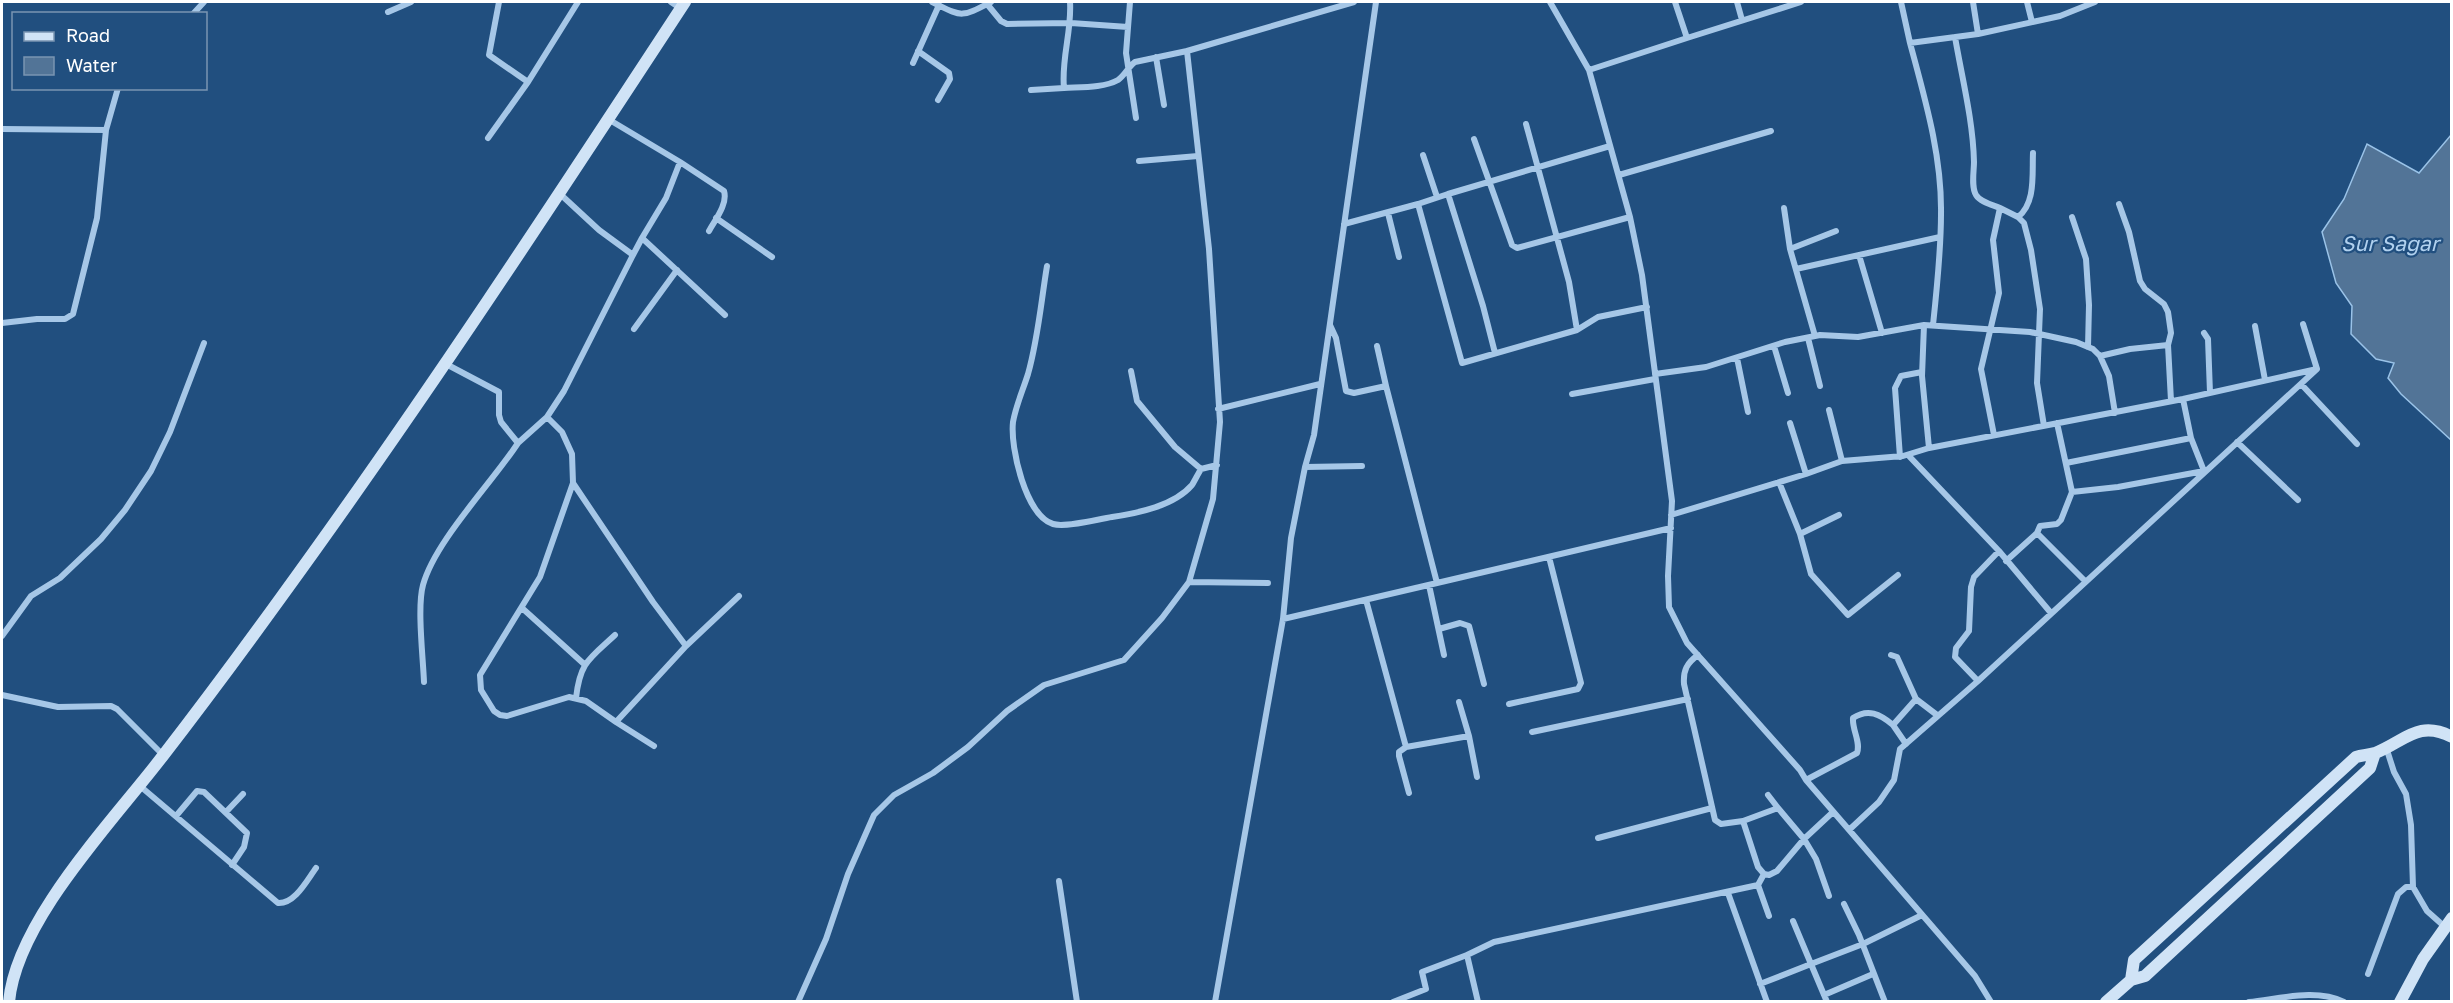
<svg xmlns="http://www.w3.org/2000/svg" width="2453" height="1003" font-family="'Golos Text',sans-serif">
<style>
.water{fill:#527497;stroke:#9ac3e8;stroke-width:1.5}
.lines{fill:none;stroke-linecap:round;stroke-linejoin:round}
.street{stroke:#a6c7e7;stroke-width:6}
.secondary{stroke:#d0e3f6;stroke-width:12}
.labels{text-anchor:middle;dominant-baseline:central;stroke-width:4.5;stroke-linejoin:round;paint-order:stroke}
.water-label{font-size:21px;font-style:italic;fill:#b1d1ef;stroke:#214f7f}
</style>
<rect width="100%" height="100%" fill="#214f7f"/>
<path class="water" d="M2451,135V440L2401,394L2388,378L2394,363L2376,359L2351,334L2352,306L2336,283L2322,232L2344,199L2367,144L2419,173Z"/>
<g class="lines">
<path class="street" d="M499,2L489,55L528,82
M671,2L680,8
M932,2C963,17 960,18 991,2
M1070,2C1072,31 1061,59 1064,88C1080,87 1104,88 1118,80C1125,75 1128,67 1135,62L1187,51
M1130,2L1126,53L1136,118
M1550,2L1589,70L1630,217L1642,275L1672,501L1668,576L1669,607L1687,643L1800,770L1806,780L1975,976L1991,1002
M1737,2L1742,20
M1901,2L1910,43L1978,34L1973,2
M2027,2L2032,22
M987,4L1001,21L1007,24L1071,23L1128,27
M388,12L411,2
M193,14L204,2
M1978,34L2060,16L2095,2
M1955,37C1962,78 1973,120 1974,162C1974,171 1971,187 1976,195C1980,202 1993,205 2000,208L1993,240L1999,293L1981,369L1994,435
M1687,38L1801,2
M1910,43C1925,99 1942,156 1941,214C1941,251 1937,288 1933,325
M918,51L949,73L950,79L938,100
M1156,57L1164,105
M913,63L939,5
M1589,70L1687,38L1675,2
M1031,90L1064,88
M608,119L680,162L724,191C728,204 715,220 709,231
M1526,124L1569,282L1577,330L1598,317L1647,307
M2,129L106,130
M488,138L528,82L578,2
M1474,139L1512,245L1517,248L1630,217
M1423,155L1437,197
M1139,161L1198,156
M1619,175L1771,131
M1448,194L1610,146
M1418,204L1448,194L1483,306L1495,353
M2119,204L2129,232L2140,281L2145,289L2164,304L2168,312L2171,333L2168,345
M1784,208L1790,249
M2000,208L2018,217L2024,223L2031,250L2040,309L2037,383L2044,426
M1388,213L1399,257
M2018,217C2036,203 2032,174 2033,153
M2072,217L2086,259L2089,305L2088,347
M716,218L772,257
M1344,224L1418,204L1462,363L1577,330
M642,238L666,198L680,162
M633,255L642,238L725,315
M1859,255L1882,333
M1047,266C1041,302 1038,339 1028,374C1023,390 1016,405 1013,422C1010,448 1026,516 1053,524C1066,528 1098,519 1112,517C1138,513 1174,506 1192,485C1195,480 1198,474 1201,469L1217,465
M1796,269L1940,237
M2,323L37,319H65L73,314L97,218L106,130L118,88
M2303,324L2317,369
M1330,325L1336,338L1346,391L1354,393L1386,386L1437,583L1671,528
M1924,325L1922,376L1929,448
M2255,326L2265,380
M634,329L677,270
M2204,333L2208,339L2210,393
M1815,336L1790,249L1836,231
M1808,338L1820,386
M1377,346L1386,386
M1774,346L1788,393
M2100,356L2130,349L2168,345L2171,401
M1737,358L1748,412
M1131,371L1137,401L1175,447L1201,469
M1655,374L1706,367L1785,342L1820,335L1858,337L1924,325L2030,332L2076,342L2093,349L2100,356L2109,376L2115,413
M2301,384L2357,444
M1572,394L1655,379
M1218,409L1320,384
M1829,410L1842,461
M547,417L564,391L633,255L599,230L559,193
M1790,423L1806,474
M2057,423L2072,492L2118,487L2204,471L2191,438L2183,399
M2237,442L2298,500
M518,443L547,417L562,432L572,454L573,483L540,577L480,675L481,690L494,711L500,715L507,716L569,697L586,701L616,722L686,646L739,596
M1908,455L1999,551L2051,613
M1900,457L1895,388L1901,376L1922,372
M2066,463L2191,438
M1305,467L1362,466
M1779,482L1800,534L1811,574L1848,615L1898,575
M573,483L653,602L686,646
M1671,515L1806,474L1842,461L1903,456L1929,448L2183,399L2317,369L1978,681L1900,749L1894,780L1879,802L1849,830
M2037,533L2040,526L2057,524L2061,520L2072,492
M1800,534L1839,515
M2006,561L2037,533L2085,581
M1189,582L1268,583
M1429,585L1444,655
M1366,600L1406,747L1469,736L1459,702
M522,608L584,664
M1283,619L1437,583
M1439,629L1460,623L1469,626L1484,684
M2,636L31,596L60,578L101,539L125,510L151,471L170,432L204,343
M1698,655C1687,663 1683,670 1684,684L1715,820L1721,824L1743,821
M1891,655L1897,657L1916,699
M1978,681L1955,657L1956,648L1969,631L1971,587L1974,577L1999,551
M424,682C423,657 417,607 423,585C435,541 492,483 518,443L501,422L499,415V392L446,364
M2,695L58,707L111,706L117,709L163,755
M576,698C580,662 589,659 615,635
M1509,704L1578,689L1581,683L1549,557
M616,722L654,746
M1532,732L1688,699
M1469,736L1477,777
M1906,744L1893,725L1916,699L1937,715
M1406,747L1399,752V756L1409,793
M2386,747L2394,772L2406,794L2411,825L2413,887L2427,911L2445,927
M1806,780L1857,753C1861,742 1852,730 1853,718C1868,708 1880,714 1893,725
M140,786L278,903C295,904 307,880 316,868
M1768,795L1778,808L1743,821L1758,867L1764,874L1769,875L1777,871L1804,839L1833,812
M1778,808L1804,839L1816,859L1829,896
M226,812L243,794
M176,816L197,791L204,792L247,833L244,847L232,865
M1598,838L1712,808
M1764,874L1758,885L1769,916
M1059,881L1077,1002
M1728,893L1767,1002
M1844,904L1859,935L1885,1002
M1467,955L1494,942L1758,885
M2368,974L2398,894L2406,887H2413
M1760,984L1811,964L1793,921
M1824,995L1873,974
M798,1002L826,939L848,874L874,815L894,795L933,773L968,747L1007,711L1044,685L1124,660L1162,618L1189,582L1213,499L1220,422L1209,249L1187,51L1354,2
M1215,1002L1283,619L1291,538L1305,467L1314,435L1376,2
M1393,1002L1426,989L1422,972L1467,955L1478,1002
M1827,1002L1811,964L1863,944L1922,915
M2249,1002C2279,999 2316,988 2344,1002"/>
<path class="secondary" d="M2131,980L2134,960L2356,757C2362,755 2369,755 2375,753C2404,742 2418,719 2452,737
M9,1002C16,921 113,821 162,757C203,704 243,650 282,596C423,402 554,202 685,2
M2106,1002L2131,980L2145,976L2370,768L2375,753
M2400,1002L2423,959L2452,918"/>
</g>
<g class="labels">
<g class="water-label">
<text x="2390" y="243">Sur Sagar</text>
</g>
</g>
<rect width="2453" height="1003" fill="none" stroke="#ffffff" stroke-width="6"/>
<rect x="12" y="12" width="195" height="78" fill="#214f7f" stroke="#7a95b2" stroke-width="1.5"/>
<rect x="24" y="32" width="30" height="9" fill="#d0e3f6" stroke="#7a95b2" stroke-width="1.5"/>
<text x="66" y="42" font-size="18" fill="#ffffff">Road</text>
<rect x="24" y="57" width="30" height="18" fill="#527497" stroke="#7a95b2" stroke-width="1.5"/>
<text x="66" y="72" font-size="18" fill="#ffffff">Water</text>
</svg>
